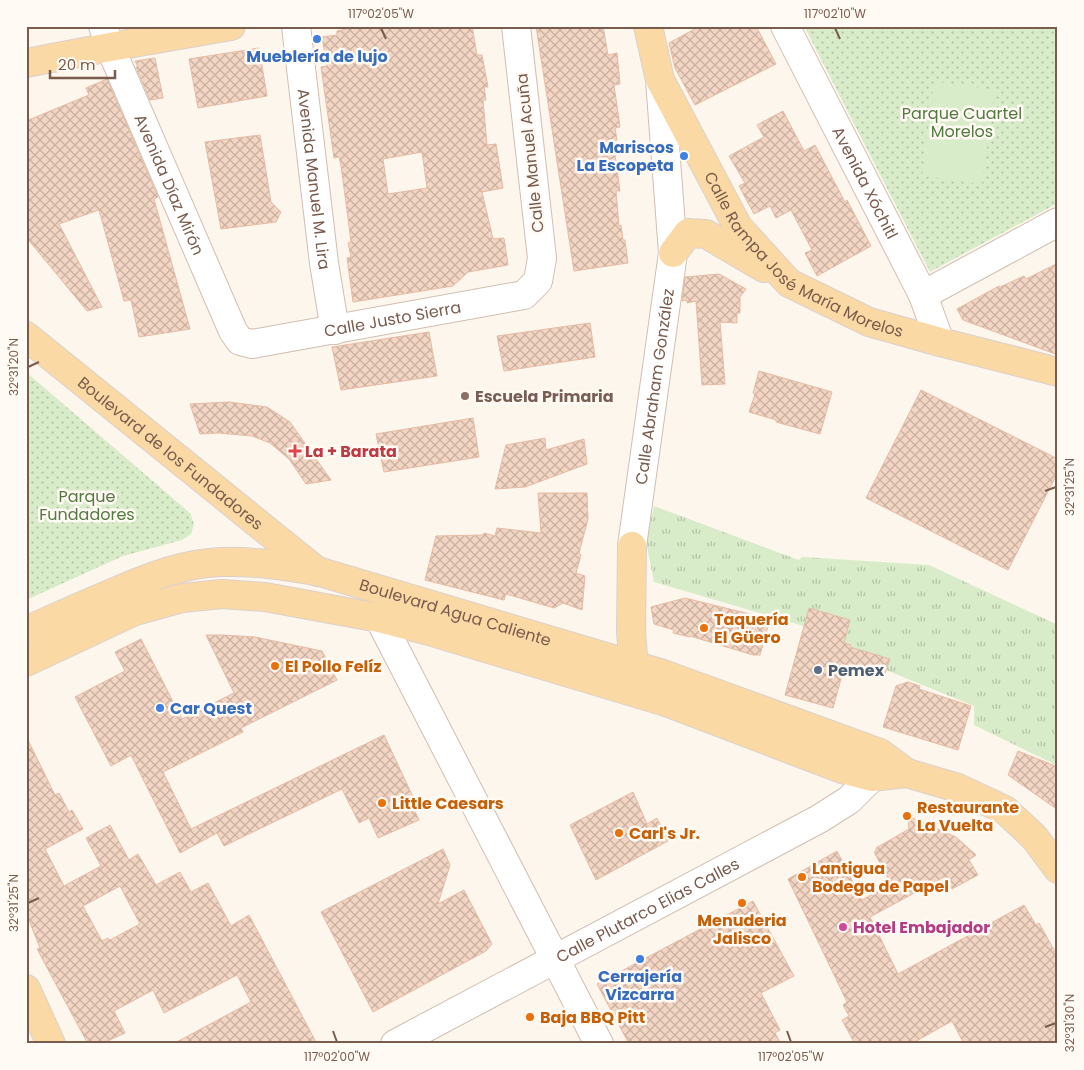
<svg xmlns="http://www.w3.org/2000/svg" width="1084" height="1070" font-family="Poppins,sans-serif">
<style>
.grass{fill:url(#grass-tufts)}
.park{fill:url(#park-dots)}
.pitch{fill:#d8ecc9}
.building{fill:url(#building-cross-hatch);stroke:#e6bba3;fill-rule:evenodd}
.lines{fill:none;stroke-linecap:round;stroke-linejoin:round}
.minor-casing{stroke:#d1beb0;stroke-width:30}
.major-casing{stroke:#dad1cd;stroke-width:30}
.minor{stroke:#fff;stroke-width:28}
.major{stroke:#fbd9a5;stroke-width:28}
.ticks{fill:none;stroke:#7a5c4d;stroke-width:2}
.shop-dot{fill:#3f7fe0;stroke:#fffaf3;stroke-width:2}
.education-dot{fill:#8d6e63;stroke:#fffaf3;stroke-width:2}
.health-dot{fill:#e0444e;stroke:#fffaf3;stroke-width:2}
.food-dot{fill:#e8710a;stroke:#fffaf3;stroke-width:2}
.service-dot{fill:#5c6f8a;stroke:#fffaf3;stroke-width:2}
.hotel-dot{fill:#d1479c;stroke:#fffaf3;stroke-width:2}
.labels{text-anchor:middle;dominant-baseline:central;stroke-width:5;stroke-linejoin:round;paint-order:stroke}
.shop-label{font-size:16px;font-weight:bold;fill:#366cbe;stroke:#fffaf3}
.park-label{font-size:16px;fill:#537a41;stroke:#fffaf3}
.street-label{font-size:16px;fill:#7a5c4d;stroke:#fffaf3}
.education-label{font-size:16px;font-weight:bold;fill:#785e54;stroke:#fffaf3;text-anchor:start}
.health-label{font-size:16px;font-weight:bold;fill:#be3a42;stroke:#fffaf3;text-anchor:start}
.food-label{font-size:16px;font-weight:bold;fill:#c56008;stroke:#fffaf3;text-anchor:start}
.service-label{font-size:16px;font-weight:bold;fill:#4e5e75;stroke:#fffaf3;text-anchor:start}
.hotel-label{font-size:16px;font-weight:bold;fill:#b23c85;stroke:#fffaf3;text-anchor:start}
.neatline{fill:none;stroke:#7a5c4d;stroke-width:2}
.ticks-label{font-size:12px;text-anchor:middle;fill:#7a5c4d}
</style>
<defs>
<pattern id="grass-tufts" width="24" height="20" patternUnits="userSpaceOnUse" patternTransform="scale(1.25)"><rect width="24" height="20" fill="#d8ecc9"/><path d="M3 7l-1-3M5 7V3M7 7l1-3M15 17l-1-3M17 17v-4M19 17l1-3" fill="none" stroke="#b4c2a5"/></pattern>
<pattern id="park-dots" width="8" height="8" patternUnits="userSpaceOnUse" patternTransform="scale(1.25)"><rect width="8" height="8" fill="#d8ecc9"/><path d="M2 2h.1M6 6h.1" fill="none" stroke="#b4c2a5" stroke-width="1.8" stroke-linecap="round"/></pattern>
<pattern id="building-cross-hatch" width="8" height="8" patternUnits="userSpaceOnUse" patternTransform="scale(1.25)"><rect width="8" height="8" fill="#f3d5c3"/><path d="M0 0l8 8M0 8l8-8" fill="none" stroke="#cab0a1"/></pattern>
</defs>
<rect width="100%" height="100%" fill="#fdf6ec"/>
<path class="grass" d="M654,506L799,560L802,557L929,565L1058,625V766L974,725V706L854,657L851,645L844,643L850,620L809,608L804,626L654,582L646,541Z"/>
<path class="park" d="M804,26H1058V203L930,272Z
M26,372L190,513L194,524L191,534L182,540L123,556L26,600Z"/>
<path class="pitch" d="M934,81L995,90L982,184L922,176Z"/>
<path class="building" d="M360,26H472L477,55H482L488,87H484L486,100H483L487,145L496,144L503,188L482,192L493,239L504,238L508,265L468,272L453,286L353,302L347,258L351,257L348,243L351,242L348,218L341,166L339,157L334,158L321,67L327,66L322,37L337,35V31ZM422,152L427,188L388,194L383,159Z
M536,26H603L608,55L617,53L620,84L614,85L620,127L615,128L617,140L613,141L620,191H616L619,226L621,225L623,240H625L628,263L574,271Z
M700,26H756L776,64L695,105L675,68L669,43Z
M259,48L267,96L198,108L189,59Z
M155,58L163,98L150,100L136,67H138L135,61Z
M107,79L158,197L154,199L190,329L139,337L131,300L124,301L99,210L59,224L102,307L87,311L26,237V121L89,95L86,88Z
M783,111L804,151L815,145L845,202L847,200L871,246L817,276L805,253L812,250L791,210L776,218L770,206L754,214L739,186L745,183L729,156L764,137L757,125Z
M260,135L271,202L281,212L276,222L221,229L205,142Z
M1058,263V355L963,320L957,309L999,286L1000,287L1024,276L1026,279Z
M719,274L746,289L740,297V313H737V323L720,322L725,384L702,385L696,301L687,303V300L682,301L685,277Z
M590,323L595,357L504,371L497,336Z
M429,332L437,376L341,390L332,347Z
M759,371L832,392L820,434L776,422V420L749,412L755,394L753,393Z
M921,390L1058,459V472L1008,570L866,498Z
M229,402L267,407L290,422L331,480L306,484L289,459L270,443L252,436L218,433L200,434L190,404Z
M473,418L479,457L384,472L376,434Z
M545,438L546,450L584,439L587,464L525,487L495,489L506,445Z
M538,493H587L588,519L579,553L581,555L576,573L585,576L582,610L563,603L554,608L506,594L504,600L425,580L436,536L483,535L484,533L495,536L497,528L541,533Z
M685,598L770,619L760,655H753L690,636V637L673,633L674,630L654,624L651,607Z
M809,608L850,620L844,643L851,645L850,647L890,659L884,676L845,664L833,708L785,695Z
M206,635H223L255,637L322,651L337,680L241,728L243,732L163,772L191,829L384,735L414,799L410,801L419,820L378,838L369,818L359,823L342,789L224,846L217,833L180,853L131,755L111,766L75,697L125,671L115,652L141,639L182,719L234,693Z
M908,682L920,686L919,689L971,706L958,750L883,727L896,686Z
M26,736L55,795L59,793L69,812L72,810L83,829L45,849L64,886L101,866L86,838L110,825L129,860L138,854L156,885L180,872L191,892L208,883L231,926L249,915L317,1044H173L251,1002L237,975L164,1013L153,990L114,1011L125,1033L101,1044H88L37,949L40,948L26,913ZM120,886L140,924L110,940L108,938L102,941L83,906Z
M1018,751L1058,767V810L1008,775Z
M633,792L647,824L657,818L668,841L596,880L570,825Z
M908,816L956,837L976,855L969,860L978,875L952,889L944,877L870,917L898,974L1024,905L1036,925L1039,923L1058,957V1044H964L952,1021L911,1044H855L842,1020L849,1016L843,1005L847,1002L788,879L837,851L862,900L891,884L874,852L876,851V848L909,829Z
M443,849L450,865L438,904L464,890L492,944L486,951L373,1012L321,912Z
M753,901L794,976L761,993L780,1030L775,1033L781,1044H629L597,984Z"/>
<g class="lines">
<g class="minor-casing">
<g id="minor">
<path id="s1" d="M103,26L110,47L233,331L240,341L252,344L524,295L538,281L542,258L516,26"/>
<path id="s2" d="M296,26L324,263L335,330"/>
<path id="s3" d="M785,26L923,295L940,342"/>
<path d="M923,295L1058,222"/>
<path id="s4" d="M632,546L673,253L660,80"/>
<path d="M379,618L599,1044"/>
<path id="s5" d="M395,1044L819,819L849,800L872,777L879,757"/>
</g>
</g>
<g class="major-casing">
<g id="major">
<path id="s6" d="M648,26L660,80L738,227L789,283L869,322L940,342L1058,372"/>
<path d="M26,63L110,47L231,26"/>
<path d="M673,253L688,233L706,234L764,268"/>
<path id="s7" d="M26,336L318,572"/>
<path d="M632,546L631,631L635,682"/>
<path id="s8" d="M26,631C56,617 86,604 117,591C150,577 185,563 222,562C254,561 286,566 317,571L663,674L880,753L907,773L958,788L1005,810L1034,837L1058,869"/>
<path d="M26,662L135,611L182,598L222,594L265,597L379,618L429,631L666,702L842,769L872,777L907,773"/>
<path d="M26,989L51,1044"/>
</g>
</g>
<use href="#minor" class="minor"/>
<use href="#major" class="major"/>
</g>
<path class="ticks" d="M381,28L386,39M835,28L840,39M28,367L39,362M1045,491L1056,487M28,903L39,898M1045,1027L1056,1023M333,1031L337,1042M787,1031L791,1042"/>
<g class="shop-dot">
<circle cx="317" cy="39" r="5"/>
<circle cx="684" cy="156" r="5"/>
<circle cx="160" cy="708" r="5"/>
<circle cx="640" cy="959" r="5"/>
</g>
<circle class="education-dot" cx="465" cy="396" r="5"/>
<path class="health-dot" d="M292.5 443.5h5v5h5v5h-5v5h-5v-5h-5v-5h5z"/>
<g class="food-dot">
<circle cx="704" cy="628" r="5"/>
<circle cx="275" cy="666" r="5"/>
<circle cx="382" cy="803" r="5"/>
<circle cx="907" cy="816" r="5"/>
<circle cx="619" cy="833" r="5"/>
<circle cx="802" cy="877" r="5"/>
<circle cx="742" cy="903" r="5"/>
<circle cx="530" cy="1017" r="5"/>
</g>
<circle class="service-dot" cx="818" cy="670" r="5"/>
<circle class="hotel-dot" cx="843" cy="927" r="5"/>
<g class="labels">
<g class="shop-label">
<text x="317" y="56">Mueblería de lujo</text>
<text x="674" y="147" text-anchor="end">Mariscos<tspan x="674" dy="18">La Escopeta</tspan></text>
<text x="170" y="708" text-anchor="start">Car Quest</text>
<text x="640" y="976">Cerrajería<tspan x="640" dy="18">Vizcarra</tspan></text>
</g>
<g class="park-label">
<text x="962" y="113">Parque Cuartel<tspan x="962" dy="18">Morelos</tspan></text>
<text x="87" y="496">Parque<tspan x="87" dy="18">Fundadores</tspan></text>
</g>
<g class="street-label">
<text transform="translate(530 153) rotate(-96)">Calle Manuel Acuña</text>
<text stroke="none"><textPath href="#s2" startOffset="154">Avenida Manuel M. Lira</textPath></text>
<text stroke="none"><textPath href="#s3" startOffset="176">Avenida Xóchitl</textPath></text>
<text stroke="none"><textPath href="#s1" startOffset="172">Avenida Díaz Mirón</textPath></text>
<text stroke="none"><textPath href="#s6" startOffset="291">Calle Rampa José María Morelos</textPath></text>
<text stroke="none"><textPath href="#s1" startOffset="499">Calle Justo Sierra</textPath></text>
<text stroke="none"><textPath href="#s4" startOffset="161">Calle Abraham González</textPath></text>
<text stroke="none"><textPath href="#s7" startOffset="186">Boulevard de los Fundadores</textPath></text>
<text stroke="none"><textPath href="#s8" startOffset="449">Boulevard Agua Caliente</textPath></text>
<text stroke="none"><textPath href="#s5" startOffset="286">Calle Plutarco Elias Calles</textPath></text>
</g>
<g class="education-label">
<text x="475" y="396">Escuela Primaria</text>
</g>
<g class="health-label">
<text x="305" y="451">La + Barata</text>
</g>
<g class="food-label">
<text x="714" y="619">Taquería<tspan x="714" dy="18">El Güero</tspan></text>
<text x="285" y="666">El Pollo Felíz</text>
<text x="392" y="803">Little Caesars</text>
<text x="917" y="807">Restaurante<tspan x="917" dy="18">La Vuelta</tspan></text>
<text x="629" y="833">Carl's Jr.</text>
<text x="812" y="868">Lantigua<tspan x="812" dy="18">Bodega de Papel</tspan></text>
<text x="742" y="920" text-anchor="middle">Menuderia<tspan x="742" dy="18">Jalisco</tspan></text>
<text x="540" y="1017">Baja BBQ Pitt</text>
</g>
<g class="service-label">
<text x="828" y="670">Pemex</text>
</g>
<g class="hotel-label">
<text x="853" y="927">Hotel Embajador</text>
</g>
</g>
<rect width="1084" height="1070" fill="none" stroke="#fffaf3" stroke-width="55"/>
<path d="M50 70v8h65v-8" fill="none" stroke="#7a5c4d" stroke-width="2.5"/>
<text x="58" y="70" font-size="15" fill="#7a5c4d" stroke="#fffaf3" stroke-width="4" paint-order="stroke">20 m</text>
<rect x="28" y="28" width="1028" height="1014" class="neatline"/>
<g class="ticks-label">
<text x="381" y="18">117°02'05"W</text>
<text x="835" y="18">117°02'10"W</text>
<text transform="translate(14 367) rotate(-90)" y="4">32°31'20"N</text>
<text transform="translate(1070 487) rotate(-90)" y="4">32°31'25"N</text>
<text transform="translate(14 903) rotate(-90)" y="4">32°31'25"N</text>
<text transform="translate(1070 1023) rotate(-90)" y="4">32°31'30"N</text>
<text x="337" y="1061">117°02'00"W</text>
<text x="791" y="1061">117°02'05"W</text>
</g>
</svg>
